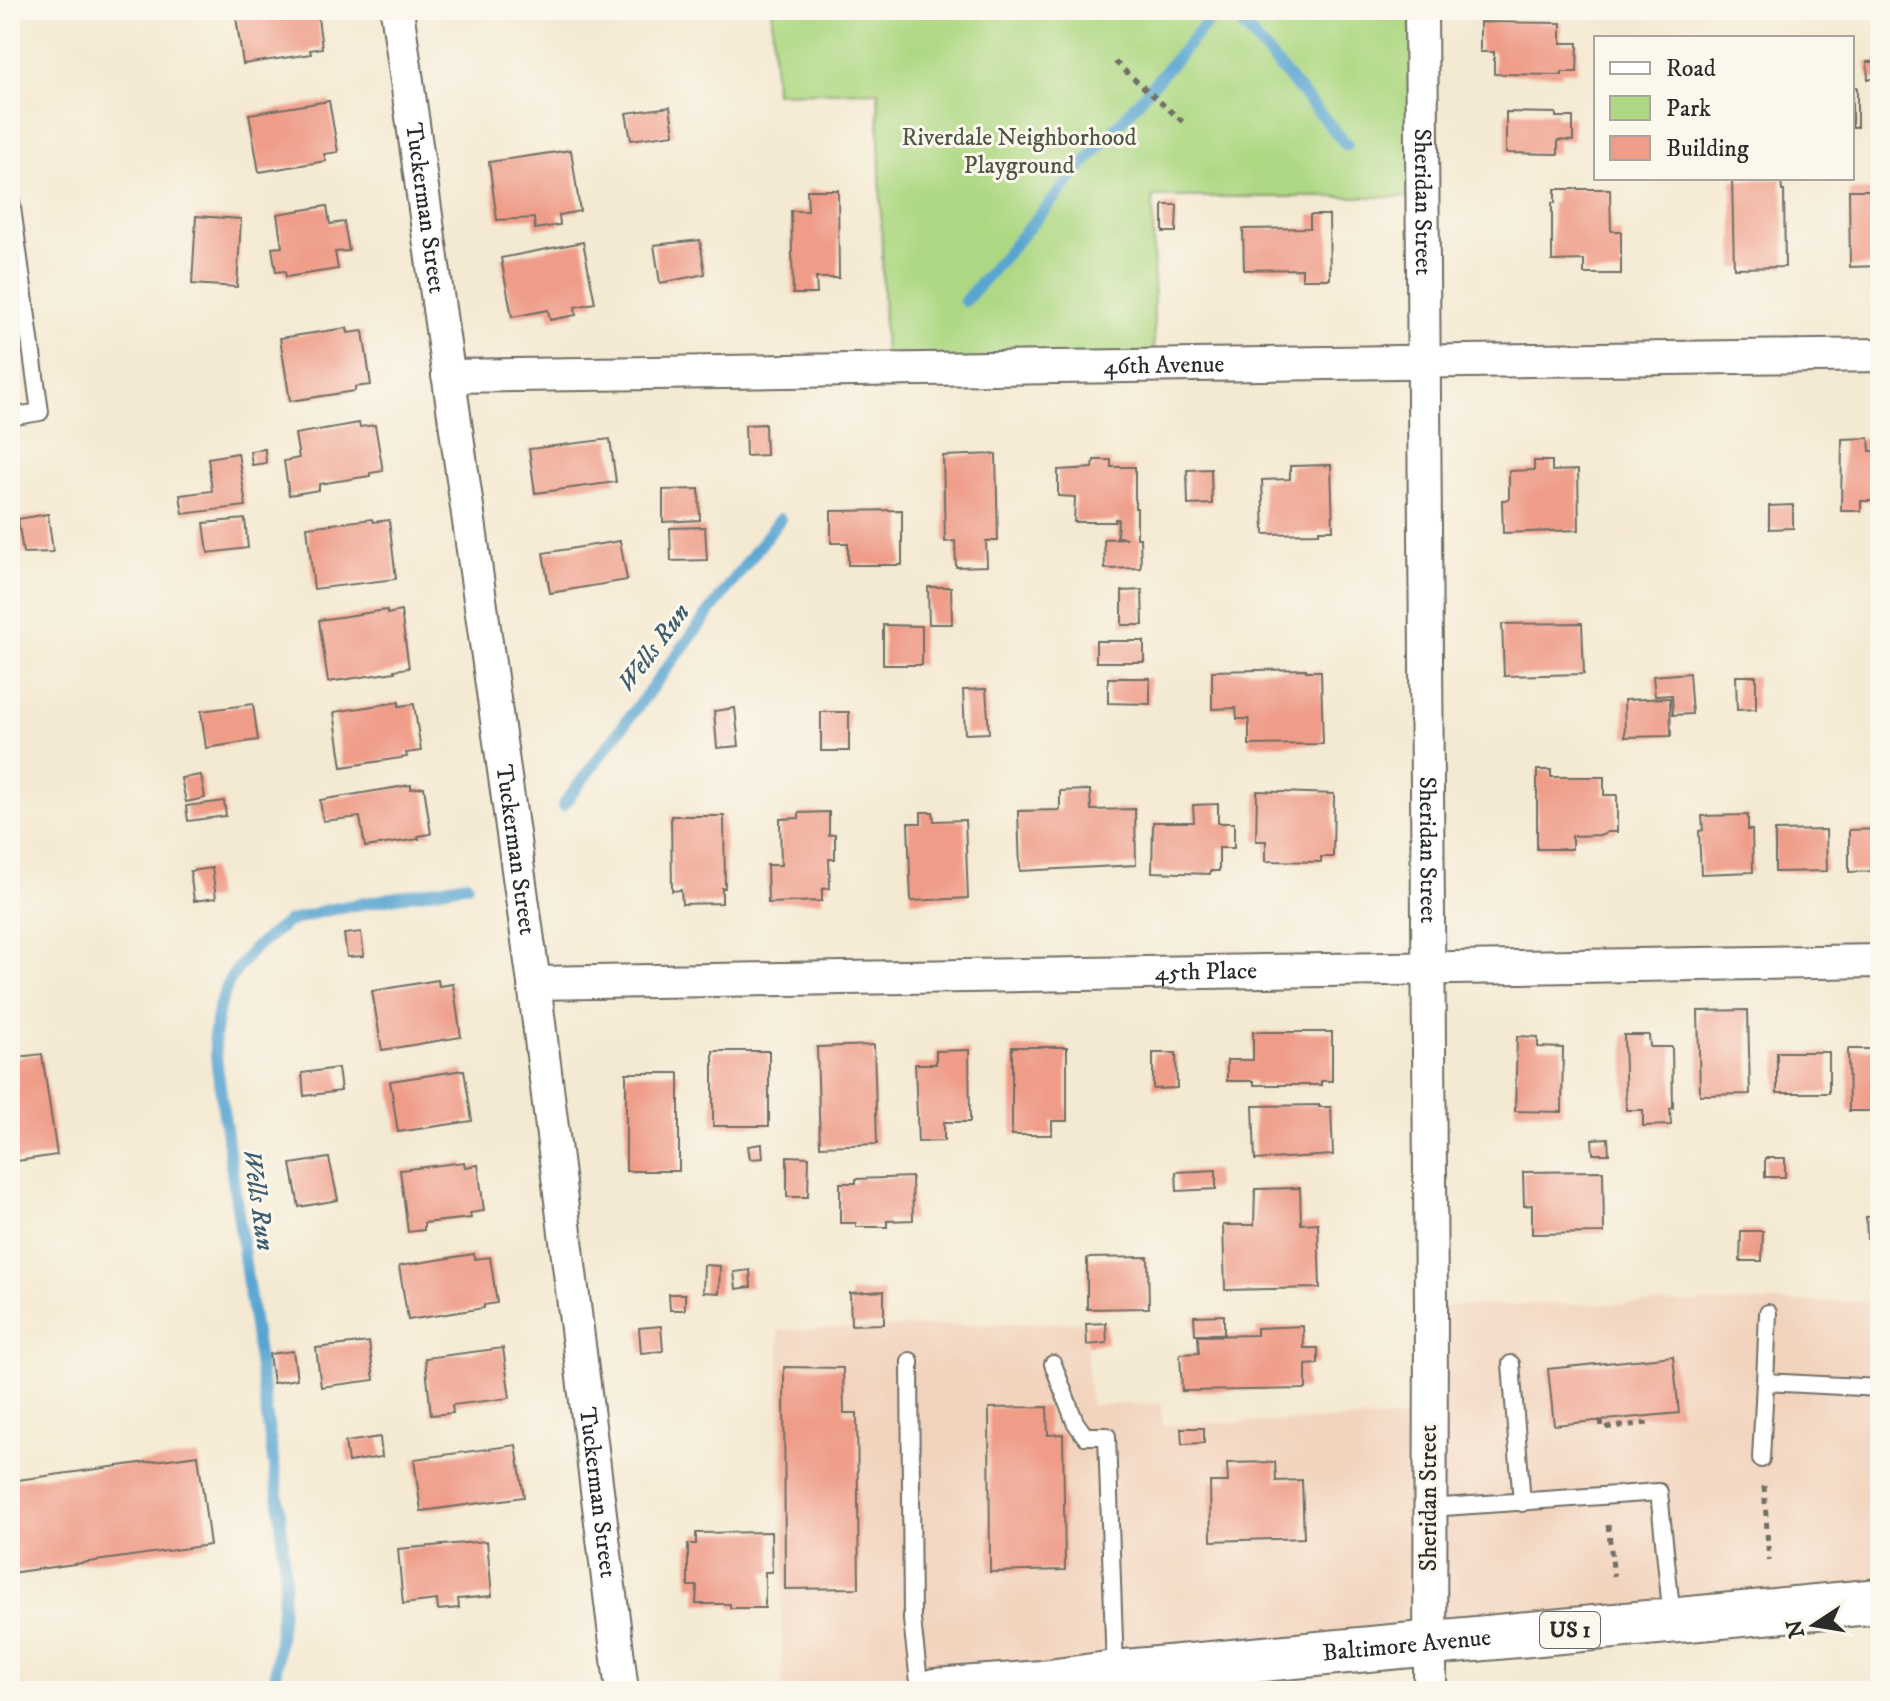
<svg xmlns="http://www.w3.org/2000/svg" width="1890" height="1701" font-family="'IM FELL DW Pica',serif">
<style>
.built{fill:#f2d4be}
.green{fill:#aed883;stroke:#6c8257;stroke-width:2}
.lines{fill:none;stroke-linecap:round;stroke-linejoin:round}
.stream{stroke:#58a5d1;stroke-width:12}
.building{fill:#ef9d89}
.lane-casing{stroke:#716e65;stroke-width:20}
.street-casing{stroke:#716e65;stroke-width:36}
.primary-casing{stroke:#716e65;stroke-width:48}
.path{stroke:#716e65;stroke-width:5;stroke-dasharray:6 6;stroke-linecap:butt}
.lane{stroke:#fff;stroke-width:16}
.street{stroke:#fff;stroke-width:32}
.primary{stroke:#fff;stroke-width:44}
.labels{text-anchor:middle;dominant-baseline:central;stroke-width:6;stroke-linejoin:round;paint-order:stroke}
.shield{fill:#fbf7ec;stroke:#696865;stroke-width:2}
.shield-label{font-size:22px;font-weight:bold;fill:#2b2b2b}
.park-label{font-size:24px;fill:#4c5641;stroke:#fbf7ec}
.street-label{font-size:24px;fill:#2b2b2b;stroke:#fbf7ec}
.water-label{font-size:26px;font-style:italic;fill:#3d5c6d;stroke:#fbf7ec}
</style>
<rect width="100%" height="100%" fill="#fbf7ec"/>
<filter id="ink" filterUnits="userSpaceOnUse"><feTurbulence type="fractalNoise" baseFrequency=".0125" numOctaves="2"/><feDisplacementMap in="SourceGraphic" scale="16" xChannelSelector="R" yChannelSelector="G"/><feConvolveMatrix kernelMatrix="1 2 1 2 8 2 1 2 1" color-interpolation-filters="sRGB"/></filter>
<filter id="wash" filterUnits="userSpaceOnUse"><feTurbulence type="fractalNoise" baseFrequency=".006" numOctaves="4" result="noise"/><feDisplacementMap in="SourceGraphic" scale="32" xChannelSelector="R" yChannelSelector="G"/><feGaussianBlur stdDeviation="1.8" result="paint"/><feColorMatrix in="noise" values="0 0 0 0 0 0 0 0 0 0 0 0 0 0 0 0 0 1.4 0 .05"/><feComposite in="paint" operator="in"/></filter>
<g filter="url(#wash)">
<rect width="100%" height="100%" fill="#f4e9d2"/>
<path class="built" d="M1880,1301V1601L935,1691H782L779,1330L1085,1322L1090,1405L1161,1404L1162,1425L1430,1417V1306Z"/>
<path class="green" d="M772,10H1421L1423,197H1153L1154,365L885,370L878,91L775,93Z"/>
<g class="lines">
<path class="stream" d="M1230,10L1347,145
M965,301L1218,10
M563,805L780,519
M274,1691L285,1576L280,1509L218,1073L214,1037L219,1007L230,979L251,951L287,922L323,911L467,884"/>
</g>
<g id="blocks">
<path class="building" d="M235,10H317L322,48L310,50L311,54L243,64Z
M1480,22L1561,23V43H1578L1577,72H1562V75L1494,74V52H1480Z
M1867,62H1880V79H1868Z
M1852,87H1857V127H1852Z
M329,101L338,152L324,154L326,161L259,172L249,114Z
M670,107L674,134L631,140L626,113Z
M1506,112L1556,113V117H1573V141L1558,140V154L1506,153Z
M571,150L580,211L559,215L560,225L535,229L534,218L497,220L489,162Z
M1781,179L1782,191H1784L1785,267L1734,268L1732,180Z
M1555,189H1610L1611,231H1621V274H1584V260L1552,261V203H1555Z
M807,190H838L839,278H816L817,294H793L791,211H808Z
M1849,190H1880V266L1850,267Z
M1163,205H1177L1176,232H1163Z
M327,206L330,224L344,222L349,251L335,252L338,269L286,277L285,271L276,272L272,248L282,247L277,214Z
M1310,215H1329L1330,279H1302V269L1244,270L1243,229L1310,228Z
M196,216L241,219L237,287L192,284Z
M700,240L705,274L660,283L654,245Z
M583,242L595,303L575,307L576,315L550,320L548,310L512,317L501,258Z
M347,328L348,333L363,331L371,385L355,387V391L290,401L280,338Z
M359,423L360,427L375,425L383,471L370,473V476L319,484V490L289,495L284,461L299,458L295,434Z
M765,424L766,455L746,456L745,425Z
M1869,438L1870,451H1880V501H1861V511H1841L1842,439Z
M610,439L616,482L535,493L529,449Z
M265,449L266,463L252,465L250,451Z
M238,453L246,506L183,514L180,495L212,491L208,458Z
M996,454L998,541H986L987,566L956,567L955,541L945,542L943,456Z
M1094,460H1111V467H1135V508H1137V538H1140L1141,568L1105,569L1104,539L1127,538L1117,537L1118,519H1115V522H1074L1075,497L1058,496V470L1093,468Z
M1534,461H1552V471L1578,470L1579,530L1503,533L1502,500H1509V471L1534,470Z
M1331,465L1333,530H1319V533L1264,534L1262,480L1290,479V466Z
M1211,469L1212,504L1188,505L1187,470Z
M699,489L700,520L663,522V490Z
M1793,505V528L1769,529V506Z
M902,510V565H848V543H831V511Z
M48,514L53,552L23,553L18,519Z
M245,519L248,548L208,553L204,523Z
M372,519L373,522L389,520L396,579L314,589L307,527Z
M705,527L707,560L671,561L670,528Z
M620,541L627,580L550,593L543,553Z
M928,587H951L952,624H929Z
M1142,590L1143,625H1122V591Z
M387,610V614L401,611L409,668L394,670L395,672L328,682L319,620Z
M1582,623L1584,674L1504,676L1502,624Z
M883,625L922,626V665H883Z
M1096,641H1144V662H1096Z
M1306,669V671H1321L1323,744L1249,745V719H1237L1236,708L1212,709V671Z
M1689,673L1692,714L1673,715L1672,695L1655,696L1653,676Z
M1736,676H1756V709L1737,710Z
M1108,678H1150V704L1108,703Z
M986,689L989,733L965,734L963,690Z
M1670,698L1671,736L1625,737L1624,700Z
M399,702V706L414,704L421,751L406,753L407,757L342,767L334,712Z
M253,704L258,740L206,748L201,711Z
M735,708L739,746L717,748L714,711Z
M821,712H849V751H821Z
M1537,770H1551V777H1604V795H1617V832H1607L1603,835L1572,836V849H1537Z
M201,775L205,798L186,802L181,778Z
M411,785V789L424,787L431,834L418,836L419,839L365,847L360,817L323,821L320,800Z
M1090,790L1091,810L1135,809L1136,865L1020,871L1018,811L1060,810V791Z
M1257,791L1334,794L1333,857H1321V862L1266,861V841H1256Z
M224,801L226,816L188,821L186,806Z
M1218,804V823H1234V848H1219V871H1210V874L1152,872L1153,822H1194L1193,805Z
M829,812V835L835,834V859H829L830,888L822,889V901L768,903L767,865H781L780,819L799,818V813Z
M921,812H933L934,821L965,820L968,898L911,901L908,823H921Z
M1748,815V830H1752L1753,872L1701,874L1699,831L1703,830L1702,816Z
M671,816H724L725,888H722V903L682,904L681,890L672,891Z
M1880,829V871L1849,872V830Z
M1826,830L1827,871L1775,872V831Z
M212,868L216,898L194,901L190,871Z
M361,932L364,956L347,957L344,934Z
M438,980L439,986L453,984L461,1037L382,1050L372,991Z
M1748,1010L1750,1094L1700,1095L1698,1011Z
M1253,1032H1332V1081H1321V1085H1254V1081H1227V1060H1253Z
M1624,1035H1649L1650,1047H1672L1673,1108L1670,1109L1671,1125L1643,1126V1110H1626Z
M1517,1036L1538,1037V1047L1563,1048L1562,1112L1515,1111Z
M874,1045L877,1144L820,1146L817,1047Z
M1012,1047H1067V1121H1052V1135H1012Z
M1848,1049H1880V1121H1874V1111H1849Z
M969,1050L970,1122H944V1141L918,1142L915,1064H936V1051Z
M713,1051H769V1126H713Z
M1777,1052H1829V1093H1777Z
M1153,1053H1176L1177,1088L1153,1089Z
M42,1054L57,1155L10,1162V1058Z
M338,1068L341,1091L304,1096L302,1073Z
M464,1070L472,1121L398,1132L390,1081Z
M626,1073H679V1171H626Z
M1319,1105V1107H1331L1333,1155L1255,1160L1253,1106Z
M1608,1138L1609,1154H1593L1592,1139Z
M762,1144L763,1158L750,1159L748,1146Z
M787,1156L809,1157L808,1197H787Z
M329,1158L338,1200L299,1207L291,1164Z
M1765,1158H1785V1177H1765Z
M464,1162L465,1167L478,1165L484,1211L470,1213L471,1218L424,1223V1230L408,1232L400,1170Z
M1216,1170V1189L1177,1191L1176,1172Z
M1603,1171L1604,1233L1532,1234V1205L1524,1206L1523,1172Z
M912,1177L913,1220L887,1221V1227H856V1223H840V1183H856V1179Z
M1300,1188L1301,1224L1318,1223L1320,1288L1225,1290L1223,1225H1254L1255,1189Z
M1880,1216V1238H1867L1866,1217Z
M1741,1231H1763L1762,1261H1740Z
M474,1254L475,1259L490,1257L497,1303L484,1305V1308L408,1320L399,1266Z
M1148,1257L1149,1308L1087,1309V1258Z
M704,1265L720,1266L719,1293L703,1292Z
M750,1270L751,1287L736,1289L734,1272Z
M884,1291V1324L851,1325L850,1293Z
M669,1294H685V1310H670Z
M1224,1315V1334H1195L1194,1316Z
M1106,1323L1107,1343L1087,1345L1086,1324Z
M661,1326L663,1351L641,1353L639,1328Z
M1303,1326L1304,1348H1318V1364L1306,1365V1389L1182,1391L1180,1354L1199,1353L1198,1336L1257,1335V1328Z
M369,1342L374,1380L321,1387L316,1348Z
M503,1348L510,1398L452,1405L453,1413L431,1415L425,1358Z
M293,1351L297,1379L273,1383L269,1354Z
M1673,1356L1679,1413L1554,1425L1548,1369Z
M784,1367L843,1368L844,1413H857L859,1588L785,1589Z
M1047,1407L1048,1435L1063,1434L1065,1570L990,1572L989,1408Z
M1181,1428H1204V1443L1182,1444Z
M380,1437L382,1457L348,1462L345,1442Z
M516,1445L524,1497L421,1511L414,1459Z
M198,1455L210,1545L10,1573V1481Z
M1275,1462L1276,1481L1302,1480L1304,1538L1211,1541L1210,1482H1228L1227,1463Z
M771,1532L772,1572H765V1608H730V1604H696L697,1586H688V1544H696V1533Z
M487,1541L492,1596L458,1599L459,1608L438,1610L437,1600L403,1604L398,1549Z"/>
</g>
</g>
<g filter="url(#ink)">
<use href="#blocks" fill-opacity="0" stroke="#716e65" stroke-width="2"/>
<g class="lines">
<g class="lane-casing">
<path id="lane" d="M10,193L40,412L10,417
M910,1361L912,1620L920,1691
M1053,1364L1075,1422L1085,1436H1107L1115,1669
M1511,1364L1522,1503
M1765,1382L1768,1313
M1761,1459L1765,1382L1880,1388
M1429,1508L1659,1492L1672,1619"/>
</g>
<g class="street-casing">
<g id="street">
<path id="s1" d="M397,10L534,983L622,1691"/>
<path id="s2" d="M1421,10L1431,1306L1430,1691"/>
<path id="s3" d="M448,376L1880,355"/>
<path id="s4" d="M534,983L1880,961"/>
</g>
</g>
<g class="primary-casing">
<g id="primary">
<path id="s5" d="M935,1691L1042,1683L1115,1673L1880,1601"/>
</g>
</g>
<path class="path" d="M1115,62L1183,122
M1601,1420L1602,1428L1649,1423
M1764,1486L1769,1561
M1608,1525L1614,1576"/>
<use href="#lane" class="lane"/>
<use href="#street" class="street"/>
<use href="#primary" class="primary"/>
</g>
</g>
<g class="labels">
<rect class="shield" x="1540" y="1612" width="60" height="36" rx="6"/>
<g class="shield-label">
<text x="1570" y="1630">US 1</text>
</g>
<g class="park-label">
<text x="1019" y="138">Riverdale Neighborhood<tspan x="1019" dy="28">Playground</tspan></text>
</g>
<g class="street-label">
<text stroke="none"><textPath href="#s2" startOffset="192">Sheridan Street</textPath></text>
<text stroke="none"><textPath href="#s1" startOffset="200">Tuckerman Street</textPath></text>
<text stroke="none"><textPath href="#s3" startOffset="716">46th Avenue</textPath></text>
<text stroke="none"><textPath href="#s1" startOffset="848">Tuckerman Street</textPath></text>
<text stroke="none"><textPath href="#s2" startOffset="840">Sheridan Street</textPath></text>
<text stroke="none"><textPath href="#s4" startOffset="672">45th Place</textPath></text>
<text stroke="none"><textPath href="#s1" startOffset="1496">Tuckerman Street</textPath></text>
<text transform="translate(1429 1498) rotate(-90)">Sheridan Street</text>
<text stroke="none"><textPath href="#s5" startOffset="474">Baltimore Avenue</textPath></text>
</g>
<g class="water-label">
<text transform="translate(654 648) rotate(-53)">Wells Run</text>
<text transform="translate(258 1200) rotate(82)">Wells Run</text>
</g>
</g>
<rect width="1890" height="1701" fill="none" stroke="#fbf7ec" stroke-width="40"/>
<rect x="1594" y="36" width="260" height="144" fill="#fbf7ec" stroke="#a8a59f" stroke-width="2"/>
<rect x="1610" y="62" width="40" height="12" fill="#ffffff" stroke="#a8a59f" stroke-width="2"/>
<text x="1666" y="76" font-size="24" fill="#2b2b2b">Road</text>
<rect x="1610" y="96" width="40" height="24" fill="#aed883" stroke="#a8a59f" stroke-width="2"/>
<text x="1666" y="116" font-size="24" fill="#2b2b2b">Park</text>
<rect x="1610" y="136" width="40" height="24" fill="#ef9d89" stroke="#a8a59f" stroke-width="2"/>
<text x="1666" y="156" font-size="24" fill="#2b2b2b">Building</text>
<g transform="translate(1814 1625) rotate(258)" stroke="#fbf7ec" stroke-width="6" paint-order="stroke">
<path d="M0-6L14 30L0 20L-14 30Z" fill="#2b2b2b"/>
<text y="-12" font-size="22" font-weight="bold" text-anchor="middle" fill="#2b2b2b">N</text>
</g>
</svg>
